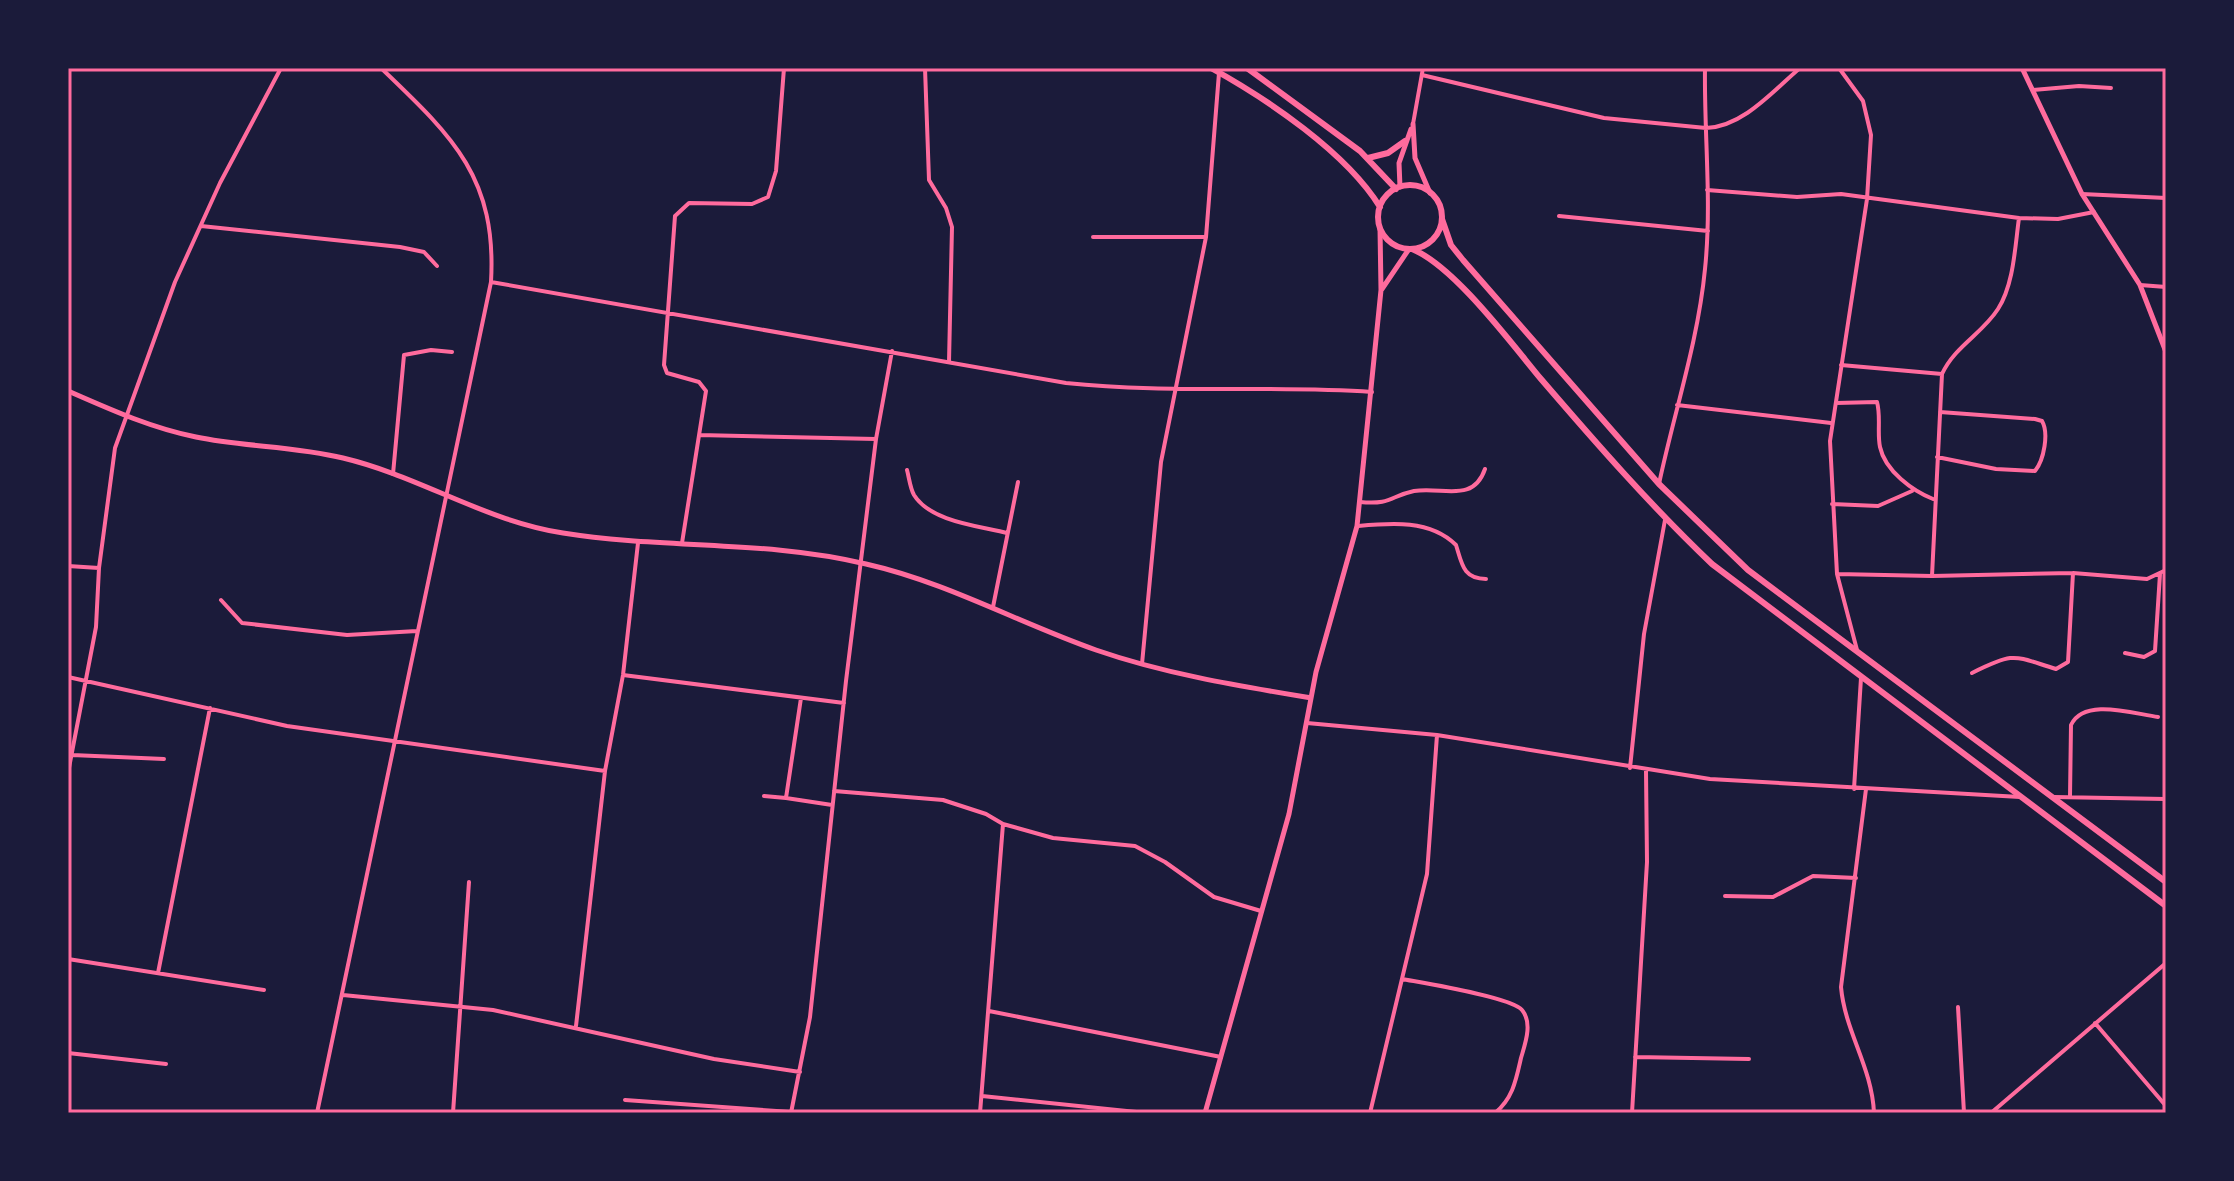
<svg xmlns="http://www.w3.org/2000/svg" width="2234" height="1181" font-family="'Open Sans',sans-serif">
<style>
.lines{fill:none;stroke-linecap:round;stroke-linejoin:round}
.minor{stroke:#ff6b9d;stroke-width:4}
.tertiary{stroke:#ff6b9d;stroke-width:5}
.primary{stroke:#ff6b9d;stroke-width:6}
.neatline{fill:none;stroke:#ff6b9d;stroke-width:3}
</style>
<rect width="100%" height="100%" fill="#1b1b3a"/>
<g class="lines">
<path class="minor" d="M925,68L929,180L946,208L952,227L949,362
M1839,68L1863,101L1871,135L1867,199L1830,441L1837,574L1857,650
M1422,75L1604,118L1706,128C1743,127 1774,90 1800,68
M2033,90L2079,86L2111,88
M1413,124L1423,68
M1707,190L1797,197L1841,194L2019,218L2058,219L2094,212
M2082,194L2166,198
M1559,216L1708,231
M201,226L400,247L424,252L437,266
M1093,237H1206
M491,282L1066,383C1168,394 1270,385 1372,392
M2140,285L2166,287
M1841,365L1942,374
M1836,403L1877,402C1881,416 1877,433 1880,447C1885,471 1913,491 1933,499
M1677,405L1831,423
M699,435L876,439
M1937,457L1996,469L2035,471C2044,460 2049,433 2042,421L2035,419L1940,412
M907,470C909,477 910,488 914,495C931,522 979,526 1007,533
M393,474L404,355L431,350L452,352
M1659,484C1674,413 1698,342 1705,269C1712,202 1704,135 1705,68
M1360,502C1392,505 1390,496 1414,491C1442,486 1473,504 1485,469
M1832,504L1878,506L1912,491
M1357,526C1390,523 1430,519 1456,545C1462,564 1463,579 1486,579
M682,543L706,391L699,382L667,373L664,365L675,216L689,203L752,204L768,197L776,171L784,68
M68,566L99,568
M1837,574L1932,576L2073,573L2147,579L2166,570
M1932,576L1942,374C1955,346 1982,334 1998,309C2014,284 2015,246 2019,218
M221,600L242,623L347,635L417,631
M993,607L1018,482
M2125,653L2144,657L2155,651L2160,574
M1142,664L1161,462L1206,237L1219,73
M1972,673C2016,651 2013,656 2056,669L2068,662L2073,573
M623,675L844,703
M68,677L287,726L605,771
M801,698L786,798L832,805
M1307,723L1437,735L1710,779L2020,797
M72,755L164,759
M1630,768L1644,634L1665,520
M68,773L96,627L99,568L115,448L175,282L220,183L281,68
M1854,789L1861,678
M1866,789L1841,987C1845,1032 1872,1067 1874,1113
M834,791L943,800L986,814L1003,824L1053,838L1135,846L1165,862L1214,897L1261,911
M764,796L786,798
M2054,797L2166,799
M2070,797L2071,725C2084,697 2134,714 2158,717
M1725,896L1773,897L1813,876L1856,878
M68,959L264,990
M158,973L210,708
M1402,979C1423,983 1511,997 1522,1010C1533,1023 1525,1044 1521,1058C1516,1080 1513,1098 1495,1113
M343,995L493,1010L714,1059L800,1072
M1958,1007L1964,1113
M989,1011L1221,1057
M2095,1023L2166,1106
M576,1026L605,771L623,675L638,543
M68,1053L166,1064
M1635,1057L1749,1059
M982,1096L1146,1113
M625,1100L791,1112
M317,1113L491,282C497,177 452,136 381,68
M453,1113L469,882
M791,1113L810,1017L846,681L876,439L892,351
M980,1113L1003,824
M1370,1113L1427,874L1437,735
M1632,1113L1647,862L1646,771
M1991,1113L2166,963"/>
<path class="tertiary" d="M2022,68L2082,194L2140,285L2166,352
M1413,124L1415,158L1430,193
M1400,187L1399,163L1411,129
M1382,289L1409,249
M68,391C109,409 151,428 196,437C244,447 295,446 343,458C419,476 485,521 563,533C663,549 767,540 866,564C946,582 1019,623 1096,650C1165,674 1239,686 1311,698
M1205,1113L1289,814L1316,672L1357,526L1381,290L1380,228"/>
<path class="primary" d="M1211,68C1267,99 1346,152 1380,207
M1247,68L1360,151L1396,189
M1368,158L1388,153L1405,141
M1378 217a32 32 0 1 1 64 0a32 32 0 1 1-64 0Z
M1442,219L1451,245L1463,260L1659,484L1748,570L2166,882
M1412,249C1454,266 1511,343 1541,379C1596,443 1651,506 1712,564L2166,906"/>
</g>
<rect width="2234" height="1181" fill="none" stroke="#1b1b3a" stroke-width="140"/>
<rect x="70" y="70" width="2094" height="1041" class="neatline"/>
</svg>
